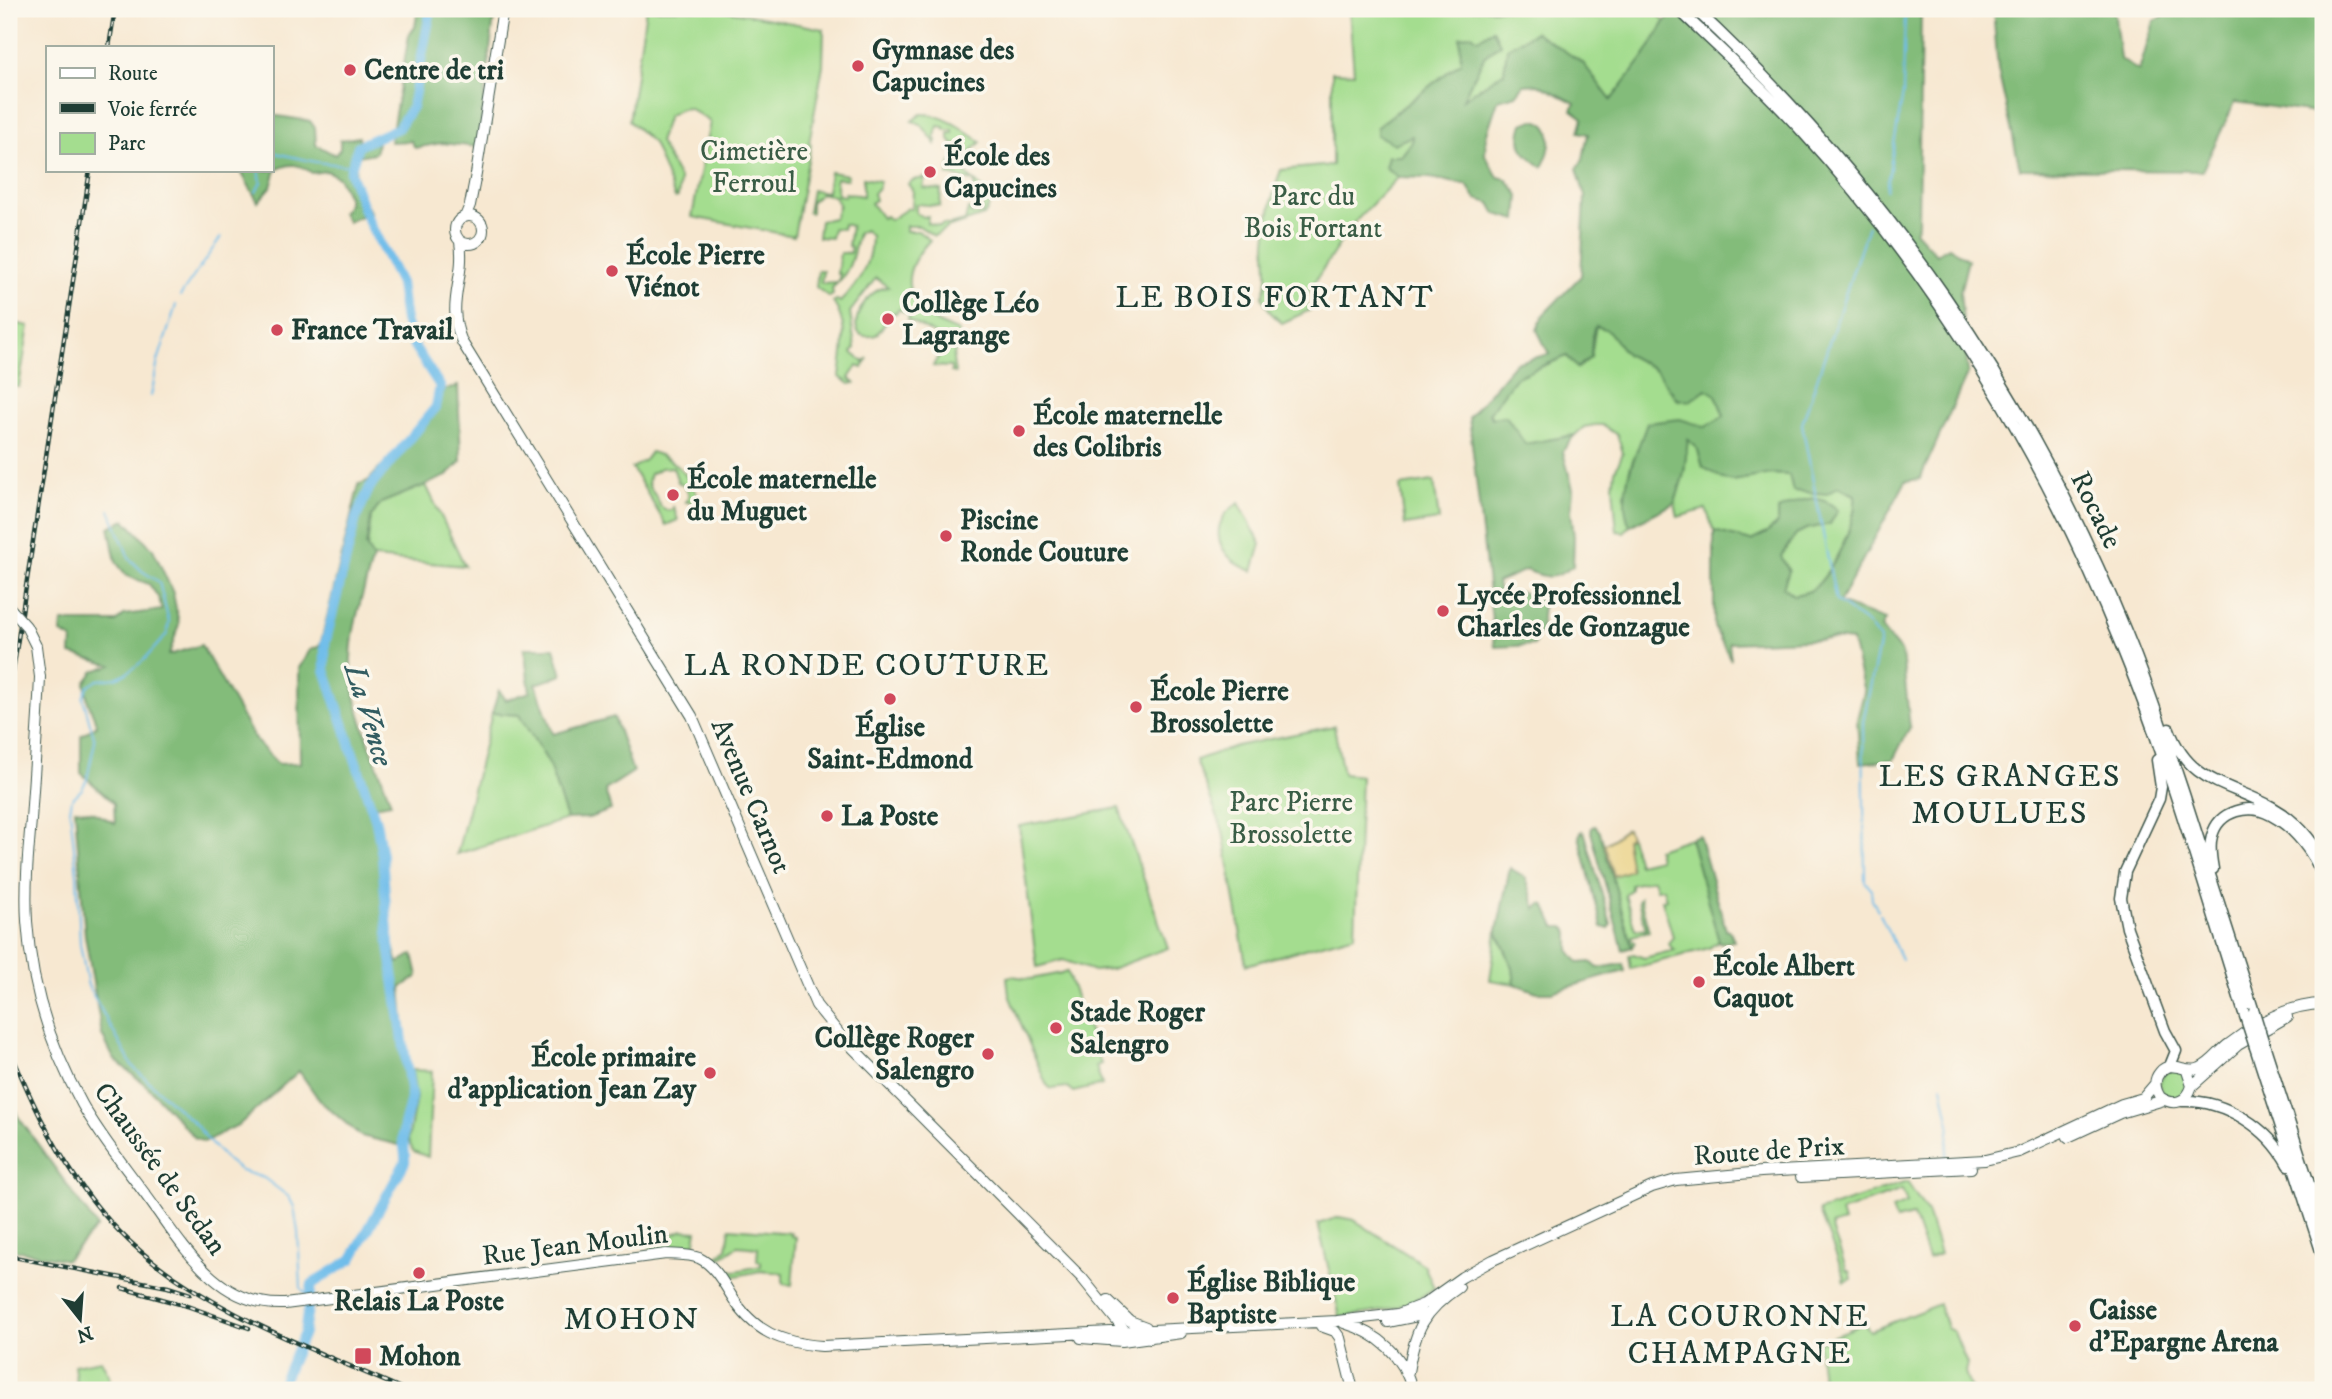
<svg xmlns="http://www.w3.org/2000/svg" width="2332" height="1399" font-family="'IM FELL DW Pica',serif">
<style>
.green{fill:#a4dd8f;stroke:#628d62;stroke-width:2}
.forest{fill:#83bc7a;stroke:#517c57;stroke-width:2}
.sand{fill:#eeda9e;stroke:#868c69;stroke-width:2}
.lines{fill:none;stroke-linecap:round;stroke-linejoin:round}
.stream{stroke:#70bdea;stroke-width:2}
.river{stroke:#70bdea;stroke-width:10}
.major-casing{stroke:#3f574c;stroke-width:12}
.highway-casing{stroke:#3f574c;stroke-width:13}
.major{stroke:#fff;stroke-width:10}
.highway{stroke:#fff;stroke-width:10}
.rail-casing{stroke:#1f3d34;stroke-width:4.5}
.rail{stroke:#fbf7ec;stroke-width:2;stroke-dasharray:5;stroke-linecap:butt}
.major-bridge-casing{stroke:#3f574c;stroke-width:12;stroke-linecap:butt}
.highway-bridge-casing{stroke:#3f574c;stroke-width:13;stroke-linecap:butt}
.major-bridge{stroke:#fff;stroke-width:10}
.highway-bridge{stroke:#fff;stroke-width:10}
.poi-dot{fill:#d1495b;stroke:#fbf7ec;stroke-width:2.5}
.labels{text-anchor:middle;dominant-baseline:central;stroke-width:7;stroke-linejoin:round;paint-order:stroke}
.poi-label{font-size:28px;font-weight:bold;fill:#1f3d34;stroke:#fbf7ec;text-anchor:start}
.park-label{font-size:28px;fill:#3a5d46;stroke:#fbf7ec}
.street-label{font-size:28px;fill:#1f3d34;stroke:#fbf7ec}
.water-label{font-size:30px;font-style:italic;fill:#335d62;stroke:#fbf7ec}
.quarter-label{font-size:32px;letter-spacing:2px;fill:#1f3d34;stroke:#fbf7ec}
</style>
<rect width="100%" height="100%" fill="#fbf7ec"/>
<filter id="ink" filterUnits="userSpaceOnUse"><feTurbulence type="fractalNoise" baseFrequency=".0143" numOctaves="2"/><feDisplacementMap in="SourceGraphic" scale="14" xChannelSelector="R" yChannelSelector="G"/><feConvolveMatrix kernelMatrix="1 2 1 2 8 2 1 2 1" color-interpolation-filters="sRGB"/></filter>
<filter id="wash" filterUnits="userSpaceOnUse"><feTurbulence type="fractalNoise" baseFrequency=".00686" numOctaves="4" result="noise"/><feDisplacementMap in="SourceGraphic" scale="28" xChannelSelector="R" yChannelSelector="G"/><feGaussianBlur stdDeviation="1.57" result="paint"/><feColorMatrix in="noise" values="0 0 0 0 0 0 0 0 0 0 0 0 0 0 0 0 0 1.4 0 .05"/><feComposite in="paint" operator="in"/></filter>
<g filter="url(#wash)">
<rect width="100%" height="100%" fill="#f7e8d1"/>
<path class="green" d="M646,9H718L824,29L823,65L809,143L811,144L794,236L692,217L710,122L689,108L680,109L668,116L659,142L680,180L678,197L675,198L653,143L629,121Z
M1349,9H1654L1665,22L1643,58L1611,100L1584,65L1505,72L1461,100L1484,57L1462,61L1377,127L1412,135C1412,150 1396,159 1385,167L1398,177L1351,226L1304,298L1310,310L1282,323L1271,313L1262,297C1271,282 1265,259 1266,242C1268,219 1273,191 1281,170L1332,165V72L1354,73Z
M921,114C942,113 965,130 981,142C976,147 969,153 966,159C953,183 1006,185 984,216L947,228L934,236L919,226H906V231H918L930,240C901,270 900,299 938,323C945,326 952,329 959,332L953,360L955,373L951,372V367L933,366C935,361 940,355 942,350C947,336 918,326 908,320L909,315L899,309L896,313L894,312L876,335C838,345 862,288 888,287L876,278L850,312L855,348L852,353L864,362L868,358L862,368L857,366L849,378L855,383L850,384L840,377C843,349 850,328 833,302L837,300L840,302C860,282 871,263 871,236L865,230L858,233C853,256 851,272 832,288L833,295L829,297L816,287L818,270L823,271L821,283L838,282L840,274H837L840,253H850L851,247L848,246L851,226L843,224L842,229L833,228L831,238L818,237L820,221L834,218L839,205L834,196L821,193L811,202V213L808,212L812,190L827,192L830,172L848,175L847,179L836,178L837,195L845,196V193L863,196V178L880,181L878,189L873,193L875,200L871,203L882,218L886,216L890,220L908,208L912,209L913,191L908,184L913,180L925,178L923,188L941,190L940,206L916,204V213L923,217L928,216L927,223L941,226L942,224L949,225L965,221L968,209L971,210V214H982L983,203L970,201L975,185L973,181L948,175L951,162L962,164L963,160L961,159L962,146L953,144L949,140V133H953V130H945V127L938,126L934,139L937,140L936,144L921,124L912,121Z
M9,322L29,326L19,387L9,386Z
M1596,325L1608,330L1626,354L1656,370L1677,399L1706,389L1716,395L1724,416L1705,427L1680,420C1667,429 1649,438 1639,450C1626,465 1622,509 1630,526L1624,532L1617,531L1613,486L1615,471L1623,453L1617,435L1602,425H1595L1584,427L1575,435L1525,444L1506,416L1492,418L1489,413L1516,377L1567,356L1578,368L1591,357Z
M1688,438L1698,450L1703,467L1733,481L1771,474L1789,475L1838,487L1855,495C1858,520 1832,573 1813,589C1808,593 1799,594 1793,595L1783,587L1781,556L1796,534L1806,529L1830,524L1779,510L1778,523L1767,533L1751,541L1714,531L1706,509L1678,517L1675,503L1684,473Z
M651,452C681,460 694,483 703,511L693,515L691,511L695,510V502H686L689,495L685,486L678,482L673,467L661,468L650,474C643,490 658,492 660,506L668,511L673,509V506L678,520L666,525L632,468L645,460Z
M1434,481L1439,520L1405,525L1400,486Z
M426,485L465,566L373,558L367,549L371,517L381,503Z
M1239,503L1261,544L1253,571C1219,561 1203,524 1239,503Z
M492,713L519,715L548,762L567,819L457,854Z
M1334,726L1343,774L1361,776L1355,935L1246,965L1223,831L1196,760L1236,746Z
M1119,808L1168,948L1111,969L1094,971L1063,960L1037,967L1019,826Z
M1630,837L1638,864L1659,859L1657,849L1690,838L1719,941L1709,948L1631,969L1629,955L1634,954L1644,958L1675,950L1670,946L1669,942L1673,937L1662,900L1666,899L1663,888L1656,889L1653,879L1631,885V889L1625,895L1635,929L1646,930L1638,901L1640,898L1649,931L1632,936L1631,939L1635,942L1632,947L1613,883L1604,844L1614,876L1629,860L1626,839Z
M1497,931L1513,968L1515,984L1490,980Z
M1067,972L1101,1064L1096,1066L1102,1085L1073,1092L1067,1087L1051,1089L1046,1084L1009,995L1007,977L1012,976L1031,979Z
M2160 1084a14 14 0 1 1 28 0a14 14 0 1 1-28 0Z
M412,1070L432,1071L428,1157L413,1151L408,1140L416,1098Z
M1907,1182L1927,1212L1940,1254L1928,1259L1913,1216L1896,1220L1892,1209L1907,1203L1902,1190L1841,1212L1844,1222L1831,1226L1847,1271H1850L1852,1279L1844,1282L1843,1279L1845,1278L1819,1211Z
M1339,1217L1354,1220L1424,1265L1434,1288C1406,1310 1374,1313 1340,1317L1318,1224Z
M730,1228L791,1233V1236L796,1237L792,1285L783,1284V1273L760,1271L727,1278L722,1270L736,1271L761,1266V1262L757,1261L758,1248L738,1246L717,1260L715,1259L727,1248Z
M658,1229H665L674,1234L682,1230L697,1231L694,1246C685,1250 662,1247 650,1248L646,1242Z
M1939,1304L1947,1328L1954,1332L1967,1364L1965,1373L1971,1390H1823L1818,1343L1864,1323L1870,1331Z
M101,1360L109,1375L111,1389L77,1390L74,1365Z"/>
<path class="forest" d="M418,9H495L478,147L442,143L415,148L411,141L390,142L409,35L415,27Z
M1673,9H1921L1918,224L1915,231L1936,254L1949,247L1968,260L1960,292L1968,372L1920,479L1906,481L1839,603L1885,620L1881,628L1902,653L1910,727L1893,760L1860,763L1857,719L1864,692L1852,641L1835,639L1729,643L1731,660L1714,627V531L1751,541L1767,533L1778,523V510C1801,500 1817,490 1838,510L1830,524L1806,529L1796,534L1781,556L1789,571L1783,587L1793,595C1799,594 1808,593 1813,589C1833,572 1858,520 1855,495L1838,487L1827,494L1793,491L1789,475L1771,474L1733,481L1723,479L1703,467L1698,450L1688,439L1684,473L1675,503L1630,526C1615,494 1637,453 1647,423L1680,419L1705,427L1724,416L1716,395L1706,389L1690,401L1677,399L1656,370L1626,354L1608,330L1596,326L1592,338L1591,357L1577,368L1567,356L1516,377L1489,413L1492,418L1506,416L1525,444L1575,435L1567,444L1563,452L1573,489L1571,511L1574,537L1573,566C1554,580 1548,579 1526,570L1497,582L1499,593L1522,592L1543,603L1541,629L1534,645L1495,647L1469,417L1515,363L1549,354L1537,330L1543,315L1581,276L1585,196L1577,169L1583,159L1588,134L1579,132L1583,118L1572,110L1575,103L1538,84L1524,85L1516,95L1498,100L1486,136L1485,155L1498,177L1506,179L1519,195L1517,220L1496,214L1490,203L1476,199L1467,185L1430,178L1398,177L1385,167L1388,156H1401L1412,142V136L1394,144L1377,135V127L1461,62L1460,37L1472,34L1478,39L1493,29L1500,44L1484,57L1463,99L1504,72L1507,48L1535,32L1583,63L1611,100L1643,58Z
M1993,9H2114L2120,59L2139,71L2154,22L2165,15V9H2323V114L2235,102L2202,171L2020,169L1998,70Z
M271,115L310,121L315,128L316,145L335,155L340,149V140L359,137L361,147L378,142L375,153L358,156C350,179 360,191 370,212L348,222L342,213L348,204V197L338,177L327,171L312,173C299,164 291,162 276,170L271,187L258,202L240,170H271Z
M1533,120C1558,123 1551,151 1542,167C1524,154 1515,146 1523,124Z
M458,386L461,461L447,476L381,503L371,517L366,546L373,558C364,590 352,624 351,658C349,701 377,761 391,803L374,806L384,863L390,937L398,963L413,954L418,976L401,988L412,1110L399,1145L361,1136L320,1101L299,1071L240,1124L204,1142L195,1138L148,1087L114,1059L102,1035L85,935L75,809L93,812L115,823L114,803L81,773V736L97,725L88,702L85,683L94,671L111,665L71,654L72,639L61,633L62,622H116L124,615L162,610L158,597L149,584L127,576L116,562L109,527L125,520L153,549L173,593L179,624L169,655L201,645L256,741L278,764L300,763L299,668L310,650L320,646L359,484L368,481L417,428L446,389Z
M524,648H554L562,675L536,684L553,734L614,717L633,772L605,790L611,810L589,818L567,819L548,762L519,715L492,713L499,690L506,700L530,692Z
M1595,826L1600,832L1632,947L1623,950L1591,832L1592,827Z
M1582,831L1585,834L1611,925L1609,929L1602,927L1579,836Z
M1699,835L1726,930L1730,932L1734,941L1719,943L1718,938L1690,838Z
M1510,868L1526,878L1536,909L1541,904L1545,905L1555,927H1564L1569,932V950L1579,963L1591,962L1598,968L1623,964L1625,971L1551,992H1537L1515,984L1513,968L1497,931Z
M9,1090L17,1115L97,1227L66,1260L9,1249Z"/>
<path class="sand" d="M1627,829L1630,837L1626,839L1631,870L1614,876L1604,844C1614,841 1618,832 1627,829Z"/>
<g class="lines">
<path class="stream" d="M271,152L316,162L352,166
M1886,190L1903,93L1905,9
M256,192L261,182L259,170
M1868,226L1802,424L1836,601L1868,624L1880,640L1863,722L1865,882L1871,889L1872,900L1878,910
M180,296L221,237
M151,396L158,361L176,305
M110,510L129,558L142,571L159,582L169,622L167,634L144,660L127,673L116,678L98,680L87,687L83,698L95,741L87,779L82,789L72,799L70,810L77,875L80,944L88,986L133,1067L196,1125L211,1144L228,1161L241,1171L264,1178L289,1197L294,1207L298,1232L301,1288L308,1297
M1880,914L1901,959
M1942,1086L1950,1125L1946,1157
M2323,1110L2317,1117L2323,1138"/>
<path class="river" d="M279,1390L304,1333L312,1284L352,1259L405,1162C406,1152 402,1142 403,1132C404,1119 410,1109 411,1096L389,945L382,856L376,821L325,670V644L356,518L370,487L436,407L440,386L414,346L405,321L400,283L367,218L350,172L358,146L398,128L412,107L431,9"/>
</g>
</g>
<g filter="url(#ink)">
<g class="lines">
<g class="major-casing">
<path id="major" d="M455 230a14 14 0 1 1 28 0a14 14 0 1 1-28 0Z
M465,217L470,205L476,174L503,9
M460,242C466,279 445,302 462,342L692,716L816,1005L841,1036L1082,1278L1125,1331L1150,1338
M36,646L40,677C38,725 34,773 31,820C28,854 25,888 27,921C31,985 51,1048 82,1104C103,1142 133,1176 158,1212C190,1257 224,1307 285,1304L666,1254C677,1255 689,1254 699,1258C714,1265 723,1282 731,1295C753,1332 782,1343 822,1346L1337,1321L1398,1314L1424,1304L1462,1277L1493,1260L1652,1187L1676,1180L1761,1172L1985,1160L2019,1152L2122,1104L2143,1098L2155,1084
M2187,1071L2192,1086C2187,1102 2174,1107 2160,1097C2155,1089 2153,1080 2160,1072C2172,1058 2186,1075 2200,1068C2212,1063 2219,1051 2229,1044C2255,1024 2290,1004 2323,1004
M2192,1086L2238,1045L2287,1017
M2068,1137L2120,1113L2164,1100
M1801,1177L1971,1168
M1108,1300L1130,1321L1146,1327
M1388,1322L1427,1314
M1344,1323C1378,1333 1404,1355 1412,1390
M1321,1326L1335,1331L1340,1338L1353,1390
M1081,1338L1122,1341L1181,1333
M1408,1372C1415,1330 1423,1311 1459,1287"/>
</g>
<g class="highway-casing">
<path id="highway" d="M1678,9C1719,48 1761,86 1799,128C1935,276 2045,457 2120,643C2169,762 2204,887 2243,1010
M1695,9C1887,188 2028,391 2127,634C2149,687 2166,741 2184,794C2207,867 2231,939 2254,1012
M2169,729C2189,784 2229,783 2272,807C2294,819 2312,839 2323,861
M2157,760L2161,787L2159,799L2125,872L2121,898L2127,928L2165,1031L2176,1051L2170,1066
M2213,869C2211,858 2209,846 2212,836C2219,810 2249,803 2271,815C2294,827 2314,853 2323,877
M2264,1044L2323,1227
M2255,1047L2323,1257
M2182,1101C2224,1099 2269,1128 2288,1165"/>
</g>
<use href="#major" class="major"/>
<use href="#highway" class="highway"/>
<g class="rail-casing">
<path id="rail" d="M109,47L115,9
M9,697L90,170
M9,1047C37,1117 73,1188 129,1241C203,1310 313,1349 405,1390
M9,1256L168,1287L190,1294
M122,1288L187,1306L249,1328"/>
</g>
<use href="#rail" class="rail"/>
<g class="major-bridge-casing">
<path id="major-bridge" d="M9,607L26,626L36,646"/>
</g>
<g class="highway-bridge-casing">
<path id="highway-bridge" d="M2243,1010L2255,1047
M2254,1012L2264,1044"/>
</g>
<use href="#major-bridge" class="major-bridge"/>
<use href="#highway-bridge" class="highway-bridge"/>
</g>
</g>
<g class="poi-dot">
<circle cx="858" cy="66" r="7"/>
<circle cx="350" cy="70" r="7"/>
<circle cx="930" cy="172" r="7"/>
<circle cx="612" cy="271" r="7"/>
<circle cx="888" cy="319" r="7"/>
<circle cx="277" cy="330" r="7"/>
<circle cx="1019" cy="431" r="7"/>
<circle cx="673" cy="495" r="7"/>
<circle cx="946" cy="536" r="7"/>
<circle cx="1443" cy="611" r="7"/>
<circle cx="890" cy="699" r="7"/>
<circle cx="1136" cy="707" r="7"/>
<circle cx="827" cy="816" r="7"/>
<circle cx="1699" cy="982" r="7"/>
<circle cx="1056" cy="1028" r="7"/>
<circle cx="988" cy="1054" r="7"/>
<circle cx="710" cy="1073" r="7"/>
<circle cx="419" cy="1273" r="7"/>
<circle cx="1173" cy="1298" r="7"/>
<circle cx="2075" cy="1326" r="7"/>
<rect x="354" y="1347" width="18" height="18" rx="3.5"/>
</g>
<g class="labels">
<g class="poi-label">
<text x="872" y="50">Gymnase des<tspan x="872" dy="32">Capucines</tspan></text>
<text x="364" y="70">Centre de tri</text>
<text x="944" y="156">École des<tspan x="944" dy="32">Capucines</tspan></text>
<text x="626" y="255">École Pierre<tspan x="626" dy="32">Viénot</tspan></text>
<text x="902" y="303">Collège Léo<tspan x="902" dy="32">Lagrange</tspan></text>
<text x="291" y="330">France Travail</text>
<text x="1033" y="415">École maternelle<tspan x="1033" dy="32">des Colibris</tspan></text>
<text x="687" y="479">École maternelle<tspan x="687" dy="32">du Muguet</tspan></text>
<text x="960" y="520">Piscine<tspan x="960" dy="32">Ronde Couture</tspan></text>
<text x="1457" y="595">Lycée Professionnel<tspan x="1457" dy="32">Charles de Gonzague</tspan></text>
<text x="1150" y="691">École Pierre<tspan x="1150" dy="32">Brossolette</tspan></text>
<text x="890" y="727" text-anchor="middle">Église<tspan x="890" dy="32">Saint-Edmond</tspan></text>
<text x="841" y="816">La Poste</text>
<text x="1713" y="966">École Albert<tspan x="1713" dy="32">Caquot</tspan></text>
<text x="1070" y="1012">Stade Roger<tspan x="1070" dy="32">Salengro</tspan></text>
<text x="974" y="1038" text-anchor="end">Collège Roger<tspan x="974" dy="32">Salengro</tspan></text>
<text x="696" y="1057" text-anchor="end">École primaire<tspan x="696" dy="32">d'application Jean Zay</tspan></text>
<text x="1187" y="1282">Église Biblique<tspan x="1187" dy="32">Baptiste</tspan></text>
<text x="419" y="1301" text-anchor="middle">Relais La Poste</text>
<text x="2089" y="1310">Caisse<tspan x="2089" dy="32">d'Epargne Arena</tspan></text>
<text x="379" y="1356">Mohon</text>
</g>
<g class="park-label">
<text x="754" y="151">Cimetière<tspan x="754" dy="32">Ferroul</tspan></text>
<text x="1313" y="196">Parc du<tspan x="1313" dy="32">Bois Fortant</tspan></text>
<text x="1291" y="802">Parc Pierre<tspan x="1291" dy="32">Brossolette</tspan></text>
</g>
<g class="street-label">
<text transform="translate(2096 510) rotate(64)">Rocade</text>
<text transform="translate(751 796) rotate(67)">Avenue Carnot</text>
<text transform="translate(1769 1151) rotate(-4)">Route de Prix</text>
<text transform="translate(160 1169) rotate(54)">Chaussée de Sedan</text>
<text transform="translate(575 1245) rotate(-7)">Rue Jean Moulin</text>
</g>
<g class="water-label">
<text transform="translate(368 715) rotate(73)">La Vence</text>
</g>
<g class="quarter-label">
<text x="1275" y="298">LE BOIS FORTANT</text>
<text x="867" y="666">LA RONDE COUTURE</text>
<text x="2000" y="777">LES GRANGES<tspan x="2000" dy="37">MOULUES</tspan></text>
<text x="1740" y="1317">LA COURONNE<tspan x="1740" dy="37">CHAMPAGNE</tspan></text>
<text x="632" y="1320">MOHON</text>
</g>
</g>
<rect width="2332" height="1399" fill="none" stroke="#fbf7ec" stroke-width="35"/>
<rect x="46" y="46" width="228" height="126" fill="#fbf7ec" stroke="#a3ada2" stroke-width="2"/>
<rect x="60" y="68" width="35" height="10" fill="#ffffff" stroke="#a3ada2" stroke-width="2"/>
<text x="108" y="80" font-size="21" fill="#1f3d34">Route</text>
<rect x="60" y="103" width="35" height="10" fill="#1f3d34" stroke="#a3ada2" stroke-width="2"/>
<text x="108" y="116" font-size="21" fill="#1f3d34">Voie ferrée</text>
<rect x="60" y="133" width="35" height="21" fill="#a4dd8f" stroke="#a3ada2" stroke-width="2"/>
<text x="108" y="150" font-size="21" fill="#1f3d34">Parc</text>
<g transform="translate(80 1319) rotate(163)" stroke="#fbf7ec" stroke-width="5" paint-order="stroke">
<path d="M0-5L12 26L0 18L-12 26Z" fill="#1f3d34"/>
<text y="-10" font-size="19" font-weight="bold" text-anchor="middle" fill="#1f3d34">N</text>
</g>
</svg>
